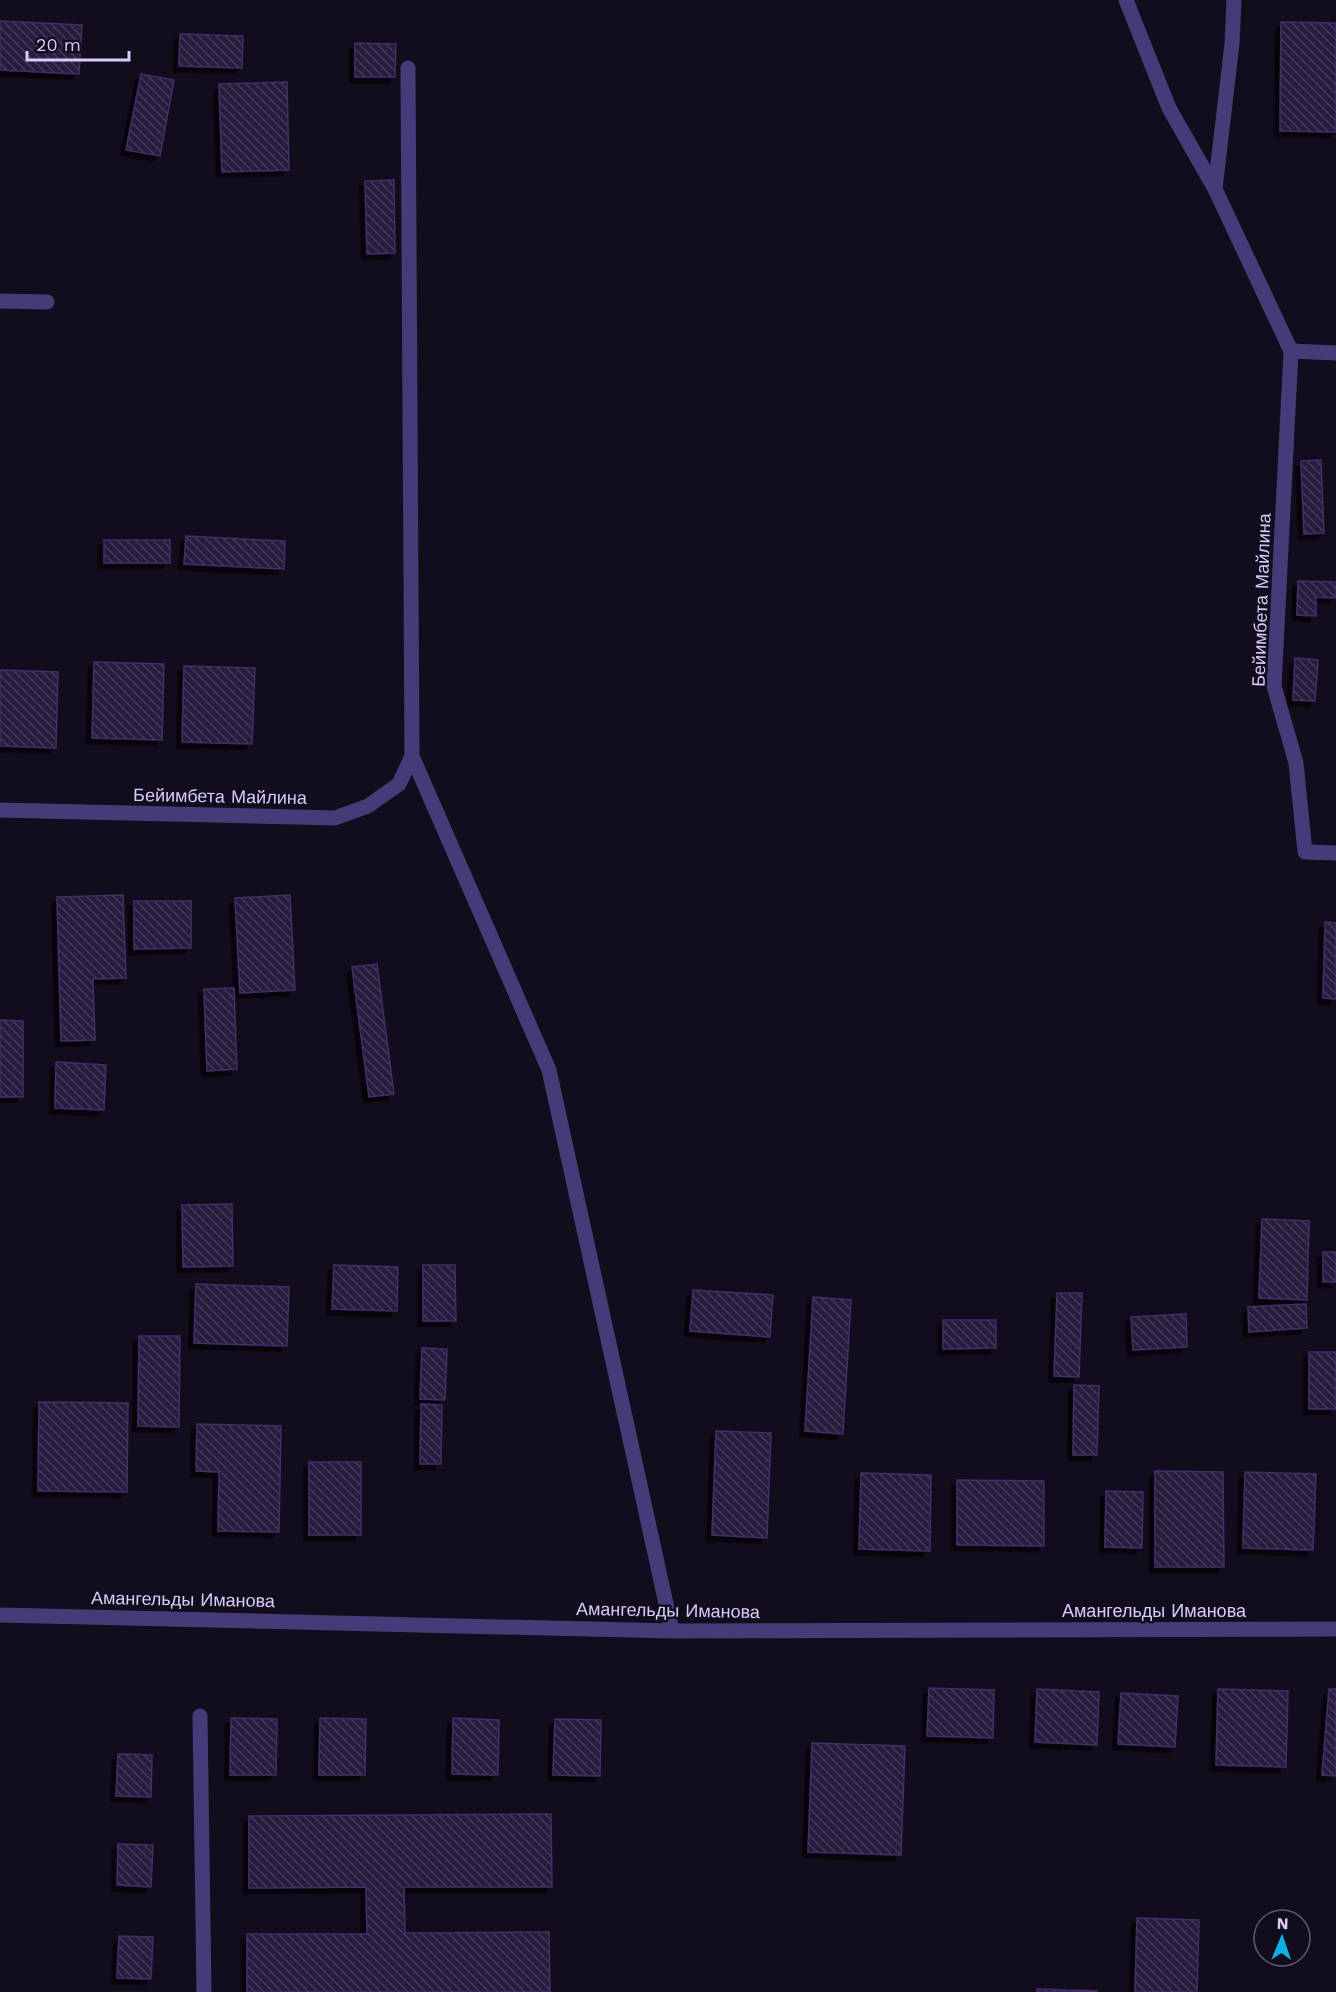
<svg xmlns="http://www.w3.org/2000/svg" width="1336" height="1992" font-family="'Work Sans',sans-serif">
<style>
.building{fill:url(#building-back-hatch);stroke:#422d67;stroke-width:1.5;filter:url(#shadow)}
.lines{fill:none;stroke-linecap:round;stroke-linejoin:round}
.service{stroke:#473a79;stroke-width:15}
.minor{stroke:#473a79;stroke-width:15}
.labels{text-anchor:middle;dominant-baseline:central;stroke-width:5;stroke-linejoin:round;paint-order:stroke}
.street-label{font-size:18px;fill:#d9cbfc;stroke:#120d1c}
</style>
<defs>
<pattern id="building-back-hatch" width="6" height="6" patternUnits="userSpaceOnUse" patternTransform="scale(1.5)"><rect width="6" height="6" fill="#261a3c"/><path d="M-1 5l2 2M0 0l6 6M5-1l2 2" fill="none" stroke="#453a59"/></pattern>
<filter id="shadow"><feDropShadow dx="-5.5" dy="5.5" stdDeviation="0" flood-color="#0009"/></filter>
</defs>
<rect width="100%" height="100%" fill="#120d1c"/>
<path class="building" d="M0,21L82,25L79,74L0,70Z
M1281,22L1336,23V132L1280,131Z
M180,34L243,36L242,68L179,66Z
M355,43L396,44L395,77H355Z
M141,74L174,80L160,156L126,150Z
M287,82L289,170L222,172L219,84Z
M394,180L395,253L367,254L365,181Z
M1321,460L1324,533L1304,534L1301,461Z
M186,536L285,541L284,569L184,564Z
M104,540H170V563H104Z
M1298,581L1336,582V598L1316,597V616L1297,615Z
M1295,658L1318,660L1315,701L1293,700Z
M94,662L164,664L162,740L92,738Z
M184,666L255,668L252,744L182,742Z
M0,670L58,672L56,748L0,746Z
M123,895L126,978L93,979L95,1040L61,1041L57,897Z
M290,895L295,990L240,993L235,898Z
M134,901H191V948L134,949Z
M1325,922L1336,923V999L1323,998Z
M377,964L394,1094L369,1097L352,967Z
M234,988L237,1069L207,1071L204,989Z
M0,1020L23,1021V1097H0Z
M56,1062L106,1065L104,1110L55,1108Z
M232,1204L233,1266L183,1267L182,1205Z
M1262,1219L1309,1221L1307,1300L1259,1298Z
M1323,1252H1336V1282H1323Z
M334,1265L398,1267L397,1311L332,1309Z
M423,1265H455L456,1321H423Z
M196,1284L289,1287L287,1346L194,1343Z
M693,1290L773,1295L770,1337L690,1331Z
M1057,1293H1082L1079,1377L1054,1376Z
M813,1297L851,1300L843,1434L805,1431Z
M1306,1304L1307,1328L1249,1332L1248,1307Z
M1186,1314L1187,1347L1133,1350L1131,1317Z
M943,1320H996V1348L943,1349Z
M139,1336H180L179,1427L138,1426Z
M422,1348L447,1349L445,1400L420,1399Z
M1309,1352H1336V1409H1309Z
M1074,1385L1099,1386L1097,1455H1073Z
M39,1402L128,1403L127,1492L38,1491Z
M421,1404L442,1405L441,1464H420Z
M197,1424L281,1426L279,1532L218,1531L219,1472L196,1471Z
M716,1431L771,1433L767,1538L712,1535Z
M309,1462H361V1535H309Z
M1155,1471L1223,1472L1224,1567H1155Z
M1245,1472L1316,1474L1313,1550L1243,1548Z
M861,1473L931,1475L930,1551L859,1549Z
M957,1480L1044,1481V1546L957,1545Z
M1106,1491L1143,1492L1142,1548L1105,1547Z
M929,1688L994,1690L993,1738L927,1736Z
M1037,1689L1099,1692L1097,1745L1035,1742Z
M1218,1689L1288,1691L1286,1767L1216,1765Z
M1329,1689H1336V1776L1322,1775Z
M1121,1693L1178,1696L1175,1747L1118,1744Z
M231,1718L277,1719L276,1775H230Z
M320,1718L366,1719L365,1775H319Z
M453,1718L499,1720L498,1775L452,1774Z
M555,1719L601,1720L600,1776L553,1775Z
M812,1743L905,1746L901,1855L808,1852Z
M118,1754L152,1755L151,1797L116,1796Z
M551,1814L552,1887H404L405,1933L549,1932L550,1992H247V1934H367L366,1887L249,1888V1816Z
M118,1844L153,1845L151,1887L117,1885Z
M1137,1918L1199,1920L1197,1992H1135Z
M119,1936L153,1937L151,1979L117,1978Z
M1037,1989L1097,1991V1992H1037Z"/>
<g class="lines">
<path class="service" d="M200,1716L204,1992"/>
<path class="minor" d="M1126,0L1169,108L1215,189L1291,351L1274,686L1296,763L1305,852L1336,853
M408,68L412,756L549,1070L672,1631
M1215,189L1232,44L1234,0
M0,301L47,302
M1291,351L1336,353
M0,810L335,818L368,806L399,784L412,756
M0,1615L672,1631L1336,1629"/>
</g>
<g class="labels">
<g class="street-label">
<text transform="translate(1261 600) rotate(-88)">Бейимбета Майлина</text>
<text transform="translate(220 796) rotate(1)">Бейимбета Майлина</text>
<text transform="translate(183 1599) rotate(1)">Амангельды Иманова</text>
<text transform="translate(668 1610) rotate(1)">Амангельды Иманова</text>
<text x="1154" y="1610">Амангельды Иманова</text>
</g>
</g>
<g transform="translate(1282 1938) rotate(2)"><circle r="28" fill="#120d1c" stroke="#625976" stroke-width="1.5"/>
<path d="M0-4.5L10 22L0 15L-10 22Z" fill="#0dade6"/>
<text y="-9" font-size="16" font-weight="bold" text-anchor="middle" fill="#d9cbfc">N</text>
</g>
<path d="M27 51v9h102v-9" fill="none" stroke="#d9cbfc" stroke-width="3"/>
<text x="36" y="51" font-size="18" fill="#d9cbfc" stroke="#120d1c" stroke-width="4.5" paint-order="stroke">20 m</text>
</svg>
